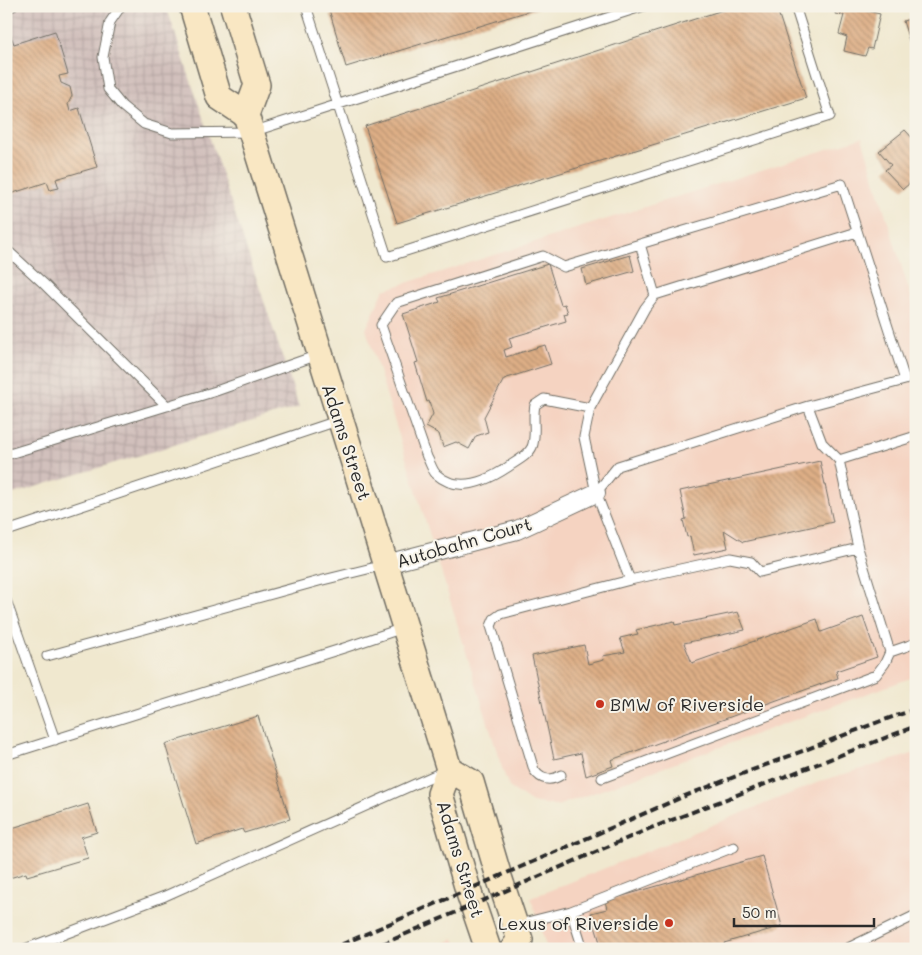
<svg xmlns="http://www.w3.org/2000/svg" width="922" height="955" font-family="Mali,sans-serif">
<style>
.built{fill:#f5d3c1}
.industrial{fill:url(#industrial-grid)}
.building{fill:url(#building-back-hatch)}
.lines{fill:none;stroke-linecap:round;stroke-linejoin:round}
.service-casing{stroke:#706d64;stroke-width:11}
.minor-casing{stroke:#706d64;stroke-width:20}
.secondary-casing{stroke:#706d64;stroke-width:28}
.service{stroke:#fff;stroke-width:9}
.minor{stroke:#fff;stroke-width:18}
.secondary{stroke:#f9e7c3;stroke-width:25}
.rail{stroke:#2b2b2b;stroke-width:4;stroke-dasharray:8 4;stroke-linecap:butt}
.poi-dot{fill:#c8321e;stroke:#f7f3e8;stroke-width:2}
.labels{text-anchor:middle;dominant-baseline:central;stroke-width:4;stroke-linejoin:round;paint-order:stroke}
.street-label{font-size:18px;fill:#2b2b2b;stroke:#f7f3e8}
.poi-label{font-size:18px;fill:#2b2b2b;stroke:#f7f3e8;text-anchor:start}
</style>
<defs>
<pattern id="industrial-grid" width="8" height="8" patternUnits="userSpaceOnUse" patternTransform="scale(1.25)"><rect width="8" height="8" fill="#d1c0bc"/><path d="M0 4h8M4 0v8" fill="none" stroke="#b4a5a2"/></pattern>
<pattern id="building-back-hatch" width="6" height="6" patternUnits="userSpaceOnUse" patternTransform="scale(1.25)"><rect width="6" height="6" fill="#deaf86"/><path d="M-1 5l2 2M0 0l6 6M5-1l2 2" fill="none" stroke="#b48f6e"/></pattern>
</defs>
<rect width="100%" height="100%" fill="#f7f3e8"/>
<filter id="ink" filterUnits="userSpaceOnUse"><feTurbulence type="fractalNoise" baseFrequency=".02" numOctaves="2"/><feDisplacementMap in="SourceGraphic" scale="10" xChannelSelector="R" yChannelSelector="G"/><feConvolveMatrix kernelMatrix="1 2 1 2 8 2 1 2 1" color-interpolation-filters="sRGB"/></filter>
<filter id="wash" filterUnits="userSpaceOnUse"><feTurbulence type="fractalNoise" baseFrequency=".0096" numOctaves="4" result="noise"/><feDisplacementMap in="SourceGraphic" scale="20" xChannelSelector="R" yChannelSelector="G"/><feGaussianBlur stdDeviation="1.12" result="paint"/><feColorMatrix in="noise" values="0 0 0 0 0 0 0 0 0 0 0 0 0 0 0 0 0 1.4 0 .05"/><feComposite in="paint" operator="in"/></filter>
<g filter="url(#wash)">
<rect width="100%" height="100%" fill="#f0e8cf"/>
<path class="built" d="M862,138L916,313V676L557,806L531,802L509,787L502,768L366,329L384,290Z
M916,753V949H547L531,898L824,780Z
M454,939L458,949H432Z"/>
<path class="industrial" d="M6,6H166L299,407L6,496Z"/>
<g id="blocks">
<path class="building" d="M328,6H541L542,7L346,67Z
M735,6H776L806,98L397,223L365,126Z
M837,6H865L864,10L880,14L872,49L868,48L865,56L844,51L847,37L839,34L844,15L835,14Z
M916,17V46H915L914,43L910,44L903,21Z
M55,31L68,74L59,76L61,83L70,87L72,96L68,104L70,111L79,108L97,167L56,179L59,188L50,190L47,182L7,195L6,37L11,36L14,44Z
M905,130L916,142V178L903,189L885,170L891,165L879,151Z
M630,255L634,271L586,285L582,269Z
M548,264L561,305L565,304L568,313L564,314L566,321L509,338L512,347L504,350L506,357L545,345L551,364L504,379L484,417L488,432L476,436L469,449L456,442L443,447L439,434L426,427L433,414L429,401L427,402L415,363L418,362L403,314L440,302L438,298Z
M820,461L833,522L743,542L724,530L728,548L694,555L690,536L687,537L683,520L686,519L680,491Z
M738,612L745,630L684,643L692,663L817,619L821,632L863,617L877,657L836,671L838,678L611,760L613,766L586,776L581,753L554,759L532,656L584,645L588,664L604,660L603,656L625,652L620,638L638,634L636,630L674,621L675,625Z
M258,716L290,819L244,833L242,829L196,844L165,744Z
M88,804L97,832L81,837L88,858L27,876L26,873L6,879V830Z
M762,856L782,926L724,943L726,949H602L591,913L607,909L605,901Z"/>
</g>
</g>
<g filter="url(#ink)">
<use href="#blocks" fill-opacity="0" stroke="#706d64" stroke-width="1"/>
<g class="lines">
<g class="service-casing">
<path id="service" d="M121,6L110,22L103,57L108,89L122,106L144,124L172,133L252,132L644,6
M306,6L387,257L830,116L795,6
M6,8L13,6
M640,244L564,267L543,256L396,303L381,325L427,457C430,462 432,470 436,474C458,494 487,481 508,467C515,462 528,456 532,447C537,435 532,418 535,405L544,399L590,408L645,308L655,295L640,244L842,184L905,380L808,406L822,443L839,460
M6,249L43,283L167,406
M655,295L857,232
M916,436L839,460L858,548L890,652L916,643
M6,455L216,391L318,355
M596,493L618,466L808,406
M7,531L340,420
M630,580L730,558L751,562L760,572L858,548
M6,600L55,740
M47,656L319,581L384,565
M6,755L347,647L403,628
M561,775C550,782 541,780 534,770L491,626L494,619L501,614L630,580L596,493L584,437L590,408
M602,778L876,675L885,663L890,652
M571,911L734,847
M515,925L571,911L583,949
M25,949L165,896L444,771
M846,949L916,915"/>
</g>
<g class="minor-casing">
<path id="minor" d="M386,564L517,530L596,493"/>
</g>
<g class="secondary-casing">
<path id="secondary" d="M192,6L219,97L246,115
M233,6L257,85L246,115L449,769L440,794L468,890L488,949
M449,769L471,782L499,877L520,940L513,949"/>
</g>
<use href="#service" class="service"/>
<use href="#minor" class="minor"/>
<use href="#secondary" class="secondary"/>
<path class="rail" d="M331,949L687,795L881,721L916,709
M371,949L651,828L916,726"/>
</g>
</g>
<g class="poi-dot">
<circle cx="600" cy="704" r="5"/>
<circle cx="669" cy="923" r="5"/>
</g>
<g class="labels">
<g class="street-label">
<text transform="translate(347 442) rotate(72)">Adams Street</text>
<text transform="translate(464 542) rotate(-16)">Autobahn Court</text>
<text transform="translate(461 859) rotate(73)">Adams Street</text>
</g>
<g class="poi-label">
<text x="610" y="704">BMW of Riverside</text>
<text x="659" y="923" text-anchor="end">Lexus of Riverside</text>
</g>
</g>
<rect width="922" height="955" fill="none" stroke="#f7f3e8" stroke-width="25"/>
<path d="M734 918v8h140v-8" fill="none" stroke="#2b2b2b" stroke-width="2.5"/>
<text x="742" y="918" font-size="15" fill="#2b2b2b" stroke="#f7f3e8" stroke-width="4" paint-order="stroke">50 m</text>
</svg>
